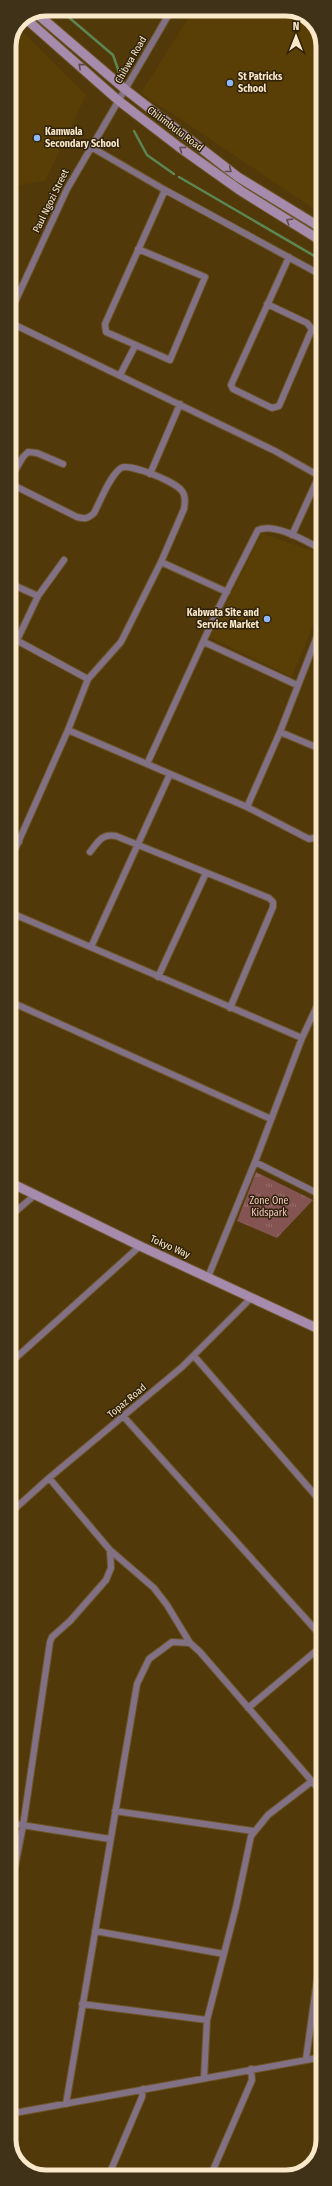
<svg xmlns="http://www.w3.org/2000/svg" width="332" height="2186" font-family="'Fira Sans Condensed',sans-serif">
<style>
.built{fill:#593f05}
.park{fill:url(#park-tufts)}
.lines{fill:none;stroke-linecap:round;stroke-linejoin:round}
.stream{stroke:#5c8653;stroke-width:2.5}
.minor-casing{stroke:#6c5528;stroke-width:8}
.secondary-casing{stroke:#6c5528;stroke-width:11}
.minor{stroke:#827085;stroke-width:6}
.secondary{stroke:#a78bad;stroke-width:9}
.oneway{stroke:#604c4b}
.poi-dot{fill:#8fb8fd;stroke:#30220a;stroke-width:1.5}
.labels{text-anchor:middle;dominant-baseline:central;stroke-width:3;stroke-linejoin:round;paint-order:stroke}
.street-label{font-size:10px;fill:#f9e8ca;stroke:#30220a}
.poi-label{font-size:10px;font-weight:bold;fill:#f9e8ca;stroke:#30220a;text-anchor:start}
.park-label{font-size:10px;fill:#f3c9c8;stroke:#30220a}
.rim{fill:none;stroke:#f9e8ca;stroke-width:5}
</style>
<defs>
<pattern id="park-tufts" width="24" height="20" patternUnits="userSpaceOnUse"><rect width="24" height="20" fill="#845453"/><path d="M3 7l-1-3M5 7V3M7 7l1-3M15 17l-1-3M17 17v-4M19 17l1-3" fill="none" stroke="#966d6a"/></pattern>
</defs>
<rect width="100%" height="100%" fill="#513909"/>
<path class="built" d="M194,9H291L312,20L323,41V215L141,93Z
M24,33L86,95L45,181L9,187V46L13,36L17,40Z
M262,533L323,555V601L292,677L209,637Z"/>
<path class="park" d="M256,1172L313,1200L277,1238L237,1221Z"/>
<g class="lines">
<path class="stream" d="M59,9L113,55L119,72
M134,131L147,155L174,174
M179,177L323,261"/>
<g class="minor-casing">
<path id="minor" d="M91,147L165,190L323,276
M138,249L205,277L170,360L106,332L105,324L165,190
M267,304L307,323L312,329L279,406L272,408L233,389L231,385L289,257
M9,315L67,189L172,9
M9,322L275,451L323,478
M120,375L135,346
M150,474L180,404
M9,481L23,457L28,452L37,453L63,464
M9,483L77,517C85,519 88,519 94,513C100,502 110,475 121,468C130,463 176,482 182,491C186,496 185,503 184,509L161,562L121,642L88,679L68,730L9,863
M292,535L319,476
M161,562L227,592
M9,583L38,596
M16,640L88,679
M204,642L297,685
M9,657L38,596L64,560
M68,730L247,807L309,839L323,836
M280,732L323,750
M147,764L219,607L258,530C275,522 307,542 323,550
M247,807L280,732L323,621
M9,838L19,842
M90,852C98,842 102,833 116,836L269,898L273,902V907L230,1008
M9,912L302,1038
M91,947L170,774
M158,977L206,873
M9,1001L271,1119
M255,1162L323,1196
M9,1217L35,1195
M208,1277L255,1162L302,1038L323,993
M194,1356L323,1504
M9,1364L140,1246
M124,1417L323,1638
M9,1514L49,1478L182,1367L252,1297
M110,1550L154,1588L167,1605L190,1643
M248,1708L323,1645
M115,1811L253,1831
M9,1823L110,1839
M9,1897L23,1826L50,1642L52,1637L70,1621L106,1580L111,1568L110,1550L49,1478
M95,1931L224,1954
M82,2004L207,2020
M306,2059L317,1980L323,1952
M204,2078L207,2020L236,1907L251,1836L268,1815L311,1782
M66,2104L137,1684L149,1659L172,1642L190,1643L200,1652L323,1794
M9,2114L323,2057
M313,2165L315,2161
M108,2177L142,2097L143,2089
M210,2177L252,2080L251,2069"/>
</g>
<g class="secondary-casing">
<path id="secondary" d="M36,13L126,90L238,177L323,229
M25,18L119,101L179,147L241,191L323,242
M9,1182L140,1246L323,1331"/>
</g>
<use href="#minor" class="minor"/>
<use href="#secondary" class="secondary"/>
</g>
<defs><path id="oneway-chevron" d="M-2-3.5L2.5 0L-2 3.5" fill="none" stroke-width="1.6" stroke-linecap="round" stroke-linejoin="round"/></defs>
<g class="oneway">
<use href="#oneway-chevron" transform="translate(81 66) rotate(-138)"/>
<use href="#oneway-chevron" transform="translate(182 149) rotate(-144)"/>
<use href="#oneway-chevron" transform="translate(229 170) rotate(38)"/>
<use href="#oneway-chevron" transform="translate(289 221) rotate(-148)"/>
</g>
<g class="poi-dot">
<circle cx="230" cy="83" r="4"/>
<circle cx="37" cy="138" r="4"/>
<circle cx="267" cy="619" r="4"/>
</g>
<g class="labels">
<g class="street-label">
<text transform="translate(131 60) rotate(-60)">Chibwa Road</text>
<text transform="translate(175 129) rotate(37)">Chilimbulu Road</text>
<text transform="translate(51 201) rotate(-64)">Paul Ngozi Street</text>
<text transform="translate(170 1247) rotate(24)">Tokyo Way</text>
<text transform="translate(127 1401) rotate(-40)">Topaz Road</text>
</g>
<g class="poi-label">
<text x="238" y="77">St Patricks<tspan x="238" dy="12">School</tspan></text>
<text x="45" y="132">Kamwala<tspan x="45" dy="12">Secondary School</tspan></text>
<text x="259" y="613" text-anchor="end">Kabwata Site and<tspan x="259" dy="12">Service Market</tspan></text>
</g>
<g class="park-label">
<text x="269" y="1201">Zone One<tspan x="269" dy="12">Kidspark</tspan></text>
</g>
</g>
<path d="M0 0H332V2186H0ZM46 16H286A30 30 0 0 1 316 46V2140A30 30 0 0 1 286 2170H46A30 30 0 0 1 16 2140V46A30 30 0 0 1 46 16Z" fill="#403219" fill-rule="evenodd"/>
<path class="rim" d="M46 16H286A30 30 0 0 1 316 46V2140A30 30 0 0 1 286 2170H46A30 30 0 0 1 16 2140V46A30 30 0 0 1 46 16Z"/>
<g transform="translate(296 36)" stroke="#30220a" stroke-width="3" paint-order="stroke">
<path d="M0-3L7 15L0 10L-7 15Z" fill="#f9e8ca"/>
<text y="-6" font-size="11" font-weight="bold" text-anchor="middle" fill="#f9e8ca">N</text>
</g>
</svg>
